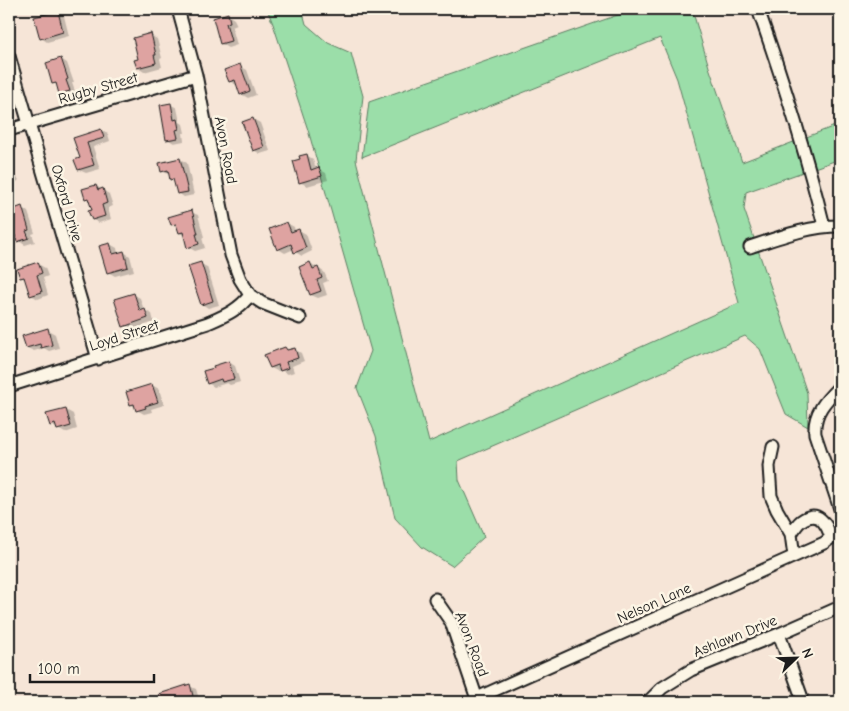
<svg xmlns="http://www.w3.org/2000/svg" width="849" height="711" font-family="'Comic Neue',sans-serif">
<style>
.green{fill:#9bdea9;stroke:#5c7d62}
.shadow{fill:#0003}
.building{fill:#dea3a1;stroke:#1c1c1c}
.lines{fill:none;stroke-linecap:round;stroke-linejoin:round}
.minor-casing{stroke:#1c1c1c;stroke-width:15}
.minor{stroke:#fcf5e5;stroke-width:11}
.labels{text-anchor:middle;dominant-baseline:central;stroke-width:5;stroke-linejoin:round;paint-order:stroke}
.street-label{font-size:15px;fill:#1c1c1c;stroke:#fcf5e5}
</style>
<rect width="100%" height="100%" fill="#f6e5d7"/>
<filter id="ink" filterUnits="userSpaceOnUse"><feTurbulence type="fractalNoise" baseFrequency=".02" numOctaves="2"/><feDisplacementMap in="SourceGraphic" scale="10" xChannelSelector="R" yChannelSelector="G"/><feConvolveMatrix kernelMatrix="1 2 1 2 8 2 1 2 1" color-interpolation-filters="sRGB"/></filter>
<g filter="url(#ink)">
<path class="green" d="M267,9H302L306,24L328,43L351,53L363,96L356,160L429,442L739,303L677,79L660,38L362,157L369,102L635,9H692L709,67L742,162L840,124V159L746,192L744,209L807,393L808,427L786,414L760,349L745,336L458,461L459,480L484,537L452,566L422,547L395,518L376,436L357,388L371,351L308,130L273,24Z"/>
<path class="shadow" d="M58,13L64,16L69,36L47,42L41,38Z
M228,15L234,19L237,25L232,27L237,45L228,48L221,44L214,19Z
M150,35L157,39L162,58L160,59L162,67L144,72L138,68Z
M61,59L67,63L74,83H72L76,94L67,97L60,93L58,85L53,83Z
M240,66L247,70L256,95L248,98L241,94L238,85H236L230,81Z
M170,104L177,108L180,122L183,124L185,133H183L184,141L174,143L167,139Z
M253,119L260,123L270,151L260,154L254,150Z
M101,130L108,134L110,141L93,147L100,169L86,173L79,170L82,159L75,138Z
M306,155L313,159L316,169H319L326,173L328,180L307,186L300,182L302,159Z
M180,159L187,163L194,195L184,197L178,193L175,181L171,179L170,175L162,171Z
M9,169L19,180L12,186L10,185L9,186Z
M96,186L109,194L113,206L108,208L111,219L99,223L93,220L94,211L90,200L86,198Z
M22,208L28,212L35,233L32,234L35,242L25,245L11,236L9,231V228L14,226Z
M191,212L198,215L204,237L202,238L205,248L195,251L188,247L185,236L180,233L178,228L172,224Z
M287,223L294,227L295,232L299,230L306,234L312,251L302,256L295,252L294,249L285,253L278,249Z
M110,244L117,248L118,254L124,252L130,256L134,271L115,276L108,272Z
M310,263L324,272L328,281L323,283L327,295L318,298L311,295Z
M38,264L45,268L48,276L43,278L48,295L38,299L31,295L26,280L21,277Z
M201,264L207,267L219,305L208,308L202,304Z
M133,294L140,298L144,310L152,314L154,322L131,330L124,326Z
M48,330L55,334L59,348L49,351L44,348L34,351L27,348Z
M285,348L290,351L294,349L301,353L304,361L292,366L294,372L288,374L281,370L277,371L271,368Z
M229,362L235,366L240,382L230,385L227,383L214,387L208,383Z
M152,385L159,389L164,405L151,409L152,412L144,414L137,410L135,407L132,405Z
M66,410L73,414L77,429L65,433L51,425Z
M189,686L196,689L199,699L190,702H162L160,694Z"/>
<path class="building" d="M58,11L63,32L40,39L34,17Z
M228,13L230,22L226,23L231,41L220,44L213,18Z
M151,33L156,55H154L156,63L137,68L134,60L138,59L133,38Z
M61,58L68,79L66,80L70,91L59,94L56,83L52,84L46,63Z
M240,64L250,91L240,95L235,80L229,82L224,70Z
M171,103L174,120L177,119L179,129L176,130L178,138L166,140L160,105Z
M253,118L264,147L253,151L242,122Z
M101,129L104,138L87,143L94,165L78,170L74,160L80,158L73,138Z
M307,154L311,170L319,167L322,176L299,183L293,161L300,159L299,156Z
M180,158L188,192L177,194L173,179L170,180L168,170L161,172L159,163Z
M96,185L98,190L103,188L107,203L102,205L105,216L92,220L88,211L92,210L88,198L85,199L82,189Z
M22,206L29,230L26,231L29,238L17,242L15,235L9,238V226L12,225L9,211Z
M192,210L198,234H196L199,244L187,248L183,232L179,233L176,224L171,225L168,217Z
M287,222L291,232L299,229L306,248L294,253L291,244L277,250L269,229Z
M110,243L113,254L124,251L128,267L107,273L99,246Z
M38,262L42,273L37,275L42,292L30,296L24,277L20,278L17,269Z
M201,262L213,301L201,305L188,266Z
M310,262L313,269L318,267L322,278L317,280L321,291L310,295L299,267Z
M134,293L140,311L145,309L148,318L123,327L114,299Z
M48,328L52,345L41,348L40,344L26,348L22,336Z
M285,347L287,350L295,348L298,358L286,362L288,368L280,371L278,365L270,368L264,355Z
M229,361L234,379L222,382L221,379L207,384L203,371L214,368L213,366Z
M152,384L158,402L145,406L146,408L136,411L134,404L130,405L126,392Z
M66,409L71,426L57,430L55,424L50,426L46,414Z
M190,684L193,696L172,702H161L159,694Z"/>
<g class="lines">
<g class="minor-casing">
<path id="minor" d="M758,9C783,80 806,153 824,226
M9,56L98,359
M9,130L196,75
M750,247C780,237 809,226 840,226
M250,295L262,303L300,318
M9,386L208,323C224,316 239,310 250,295L240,279L231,255L196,75L178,9
M840,386C826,400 813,413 815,434L840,509
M773,447L769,466L771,496L777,510L791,534L794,556
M791,534C794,529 797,524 801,521C818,508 827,524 831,538
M435,599L451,622L478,702
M779,634L801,695
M477,698L824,543L839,532L840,530
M648,702L662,688L691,670L779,634L840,607"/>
</g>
<use href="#minor" class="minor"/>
</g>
</g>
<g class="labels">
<g class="street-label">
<text transform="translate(98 88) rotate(-16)">Rugby Street</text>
<text transform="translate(226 150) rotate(79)">Avon Road</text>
<text transform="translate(67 203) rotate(74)">Oxford Drive</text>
<text transform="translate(124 335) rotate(-18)">Loyd Street</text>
<text transform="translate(654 603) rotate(-24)">Nelson Lane</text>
<text transform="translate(735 636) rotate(-22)">Ashlawn Drive</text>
<text transform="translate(472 644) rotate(69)">Avon Road</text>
</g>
</g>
<rect width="849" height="711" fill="none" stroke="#fcf5e5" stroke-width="30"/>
<rect x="15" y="15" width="819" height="681" fill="none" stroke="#1c1c1c" stroke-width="2" filter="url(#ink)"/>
<g transform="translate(796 658) rotate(67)" stroke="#fcf5e5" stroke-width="4" paint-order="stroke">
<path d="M0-4L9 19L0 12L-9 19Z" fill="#1c1c1c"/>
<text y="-8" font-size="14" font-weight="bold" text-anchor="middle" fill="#1c1c1c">N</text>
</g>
<path d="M30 674v8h124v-8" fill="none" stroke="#1c1c1c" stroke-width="2.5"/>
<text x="38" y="674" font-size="15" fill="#1c1c1c" stroke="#fcf5e5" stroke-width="4" paint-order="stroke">100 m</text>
</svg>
